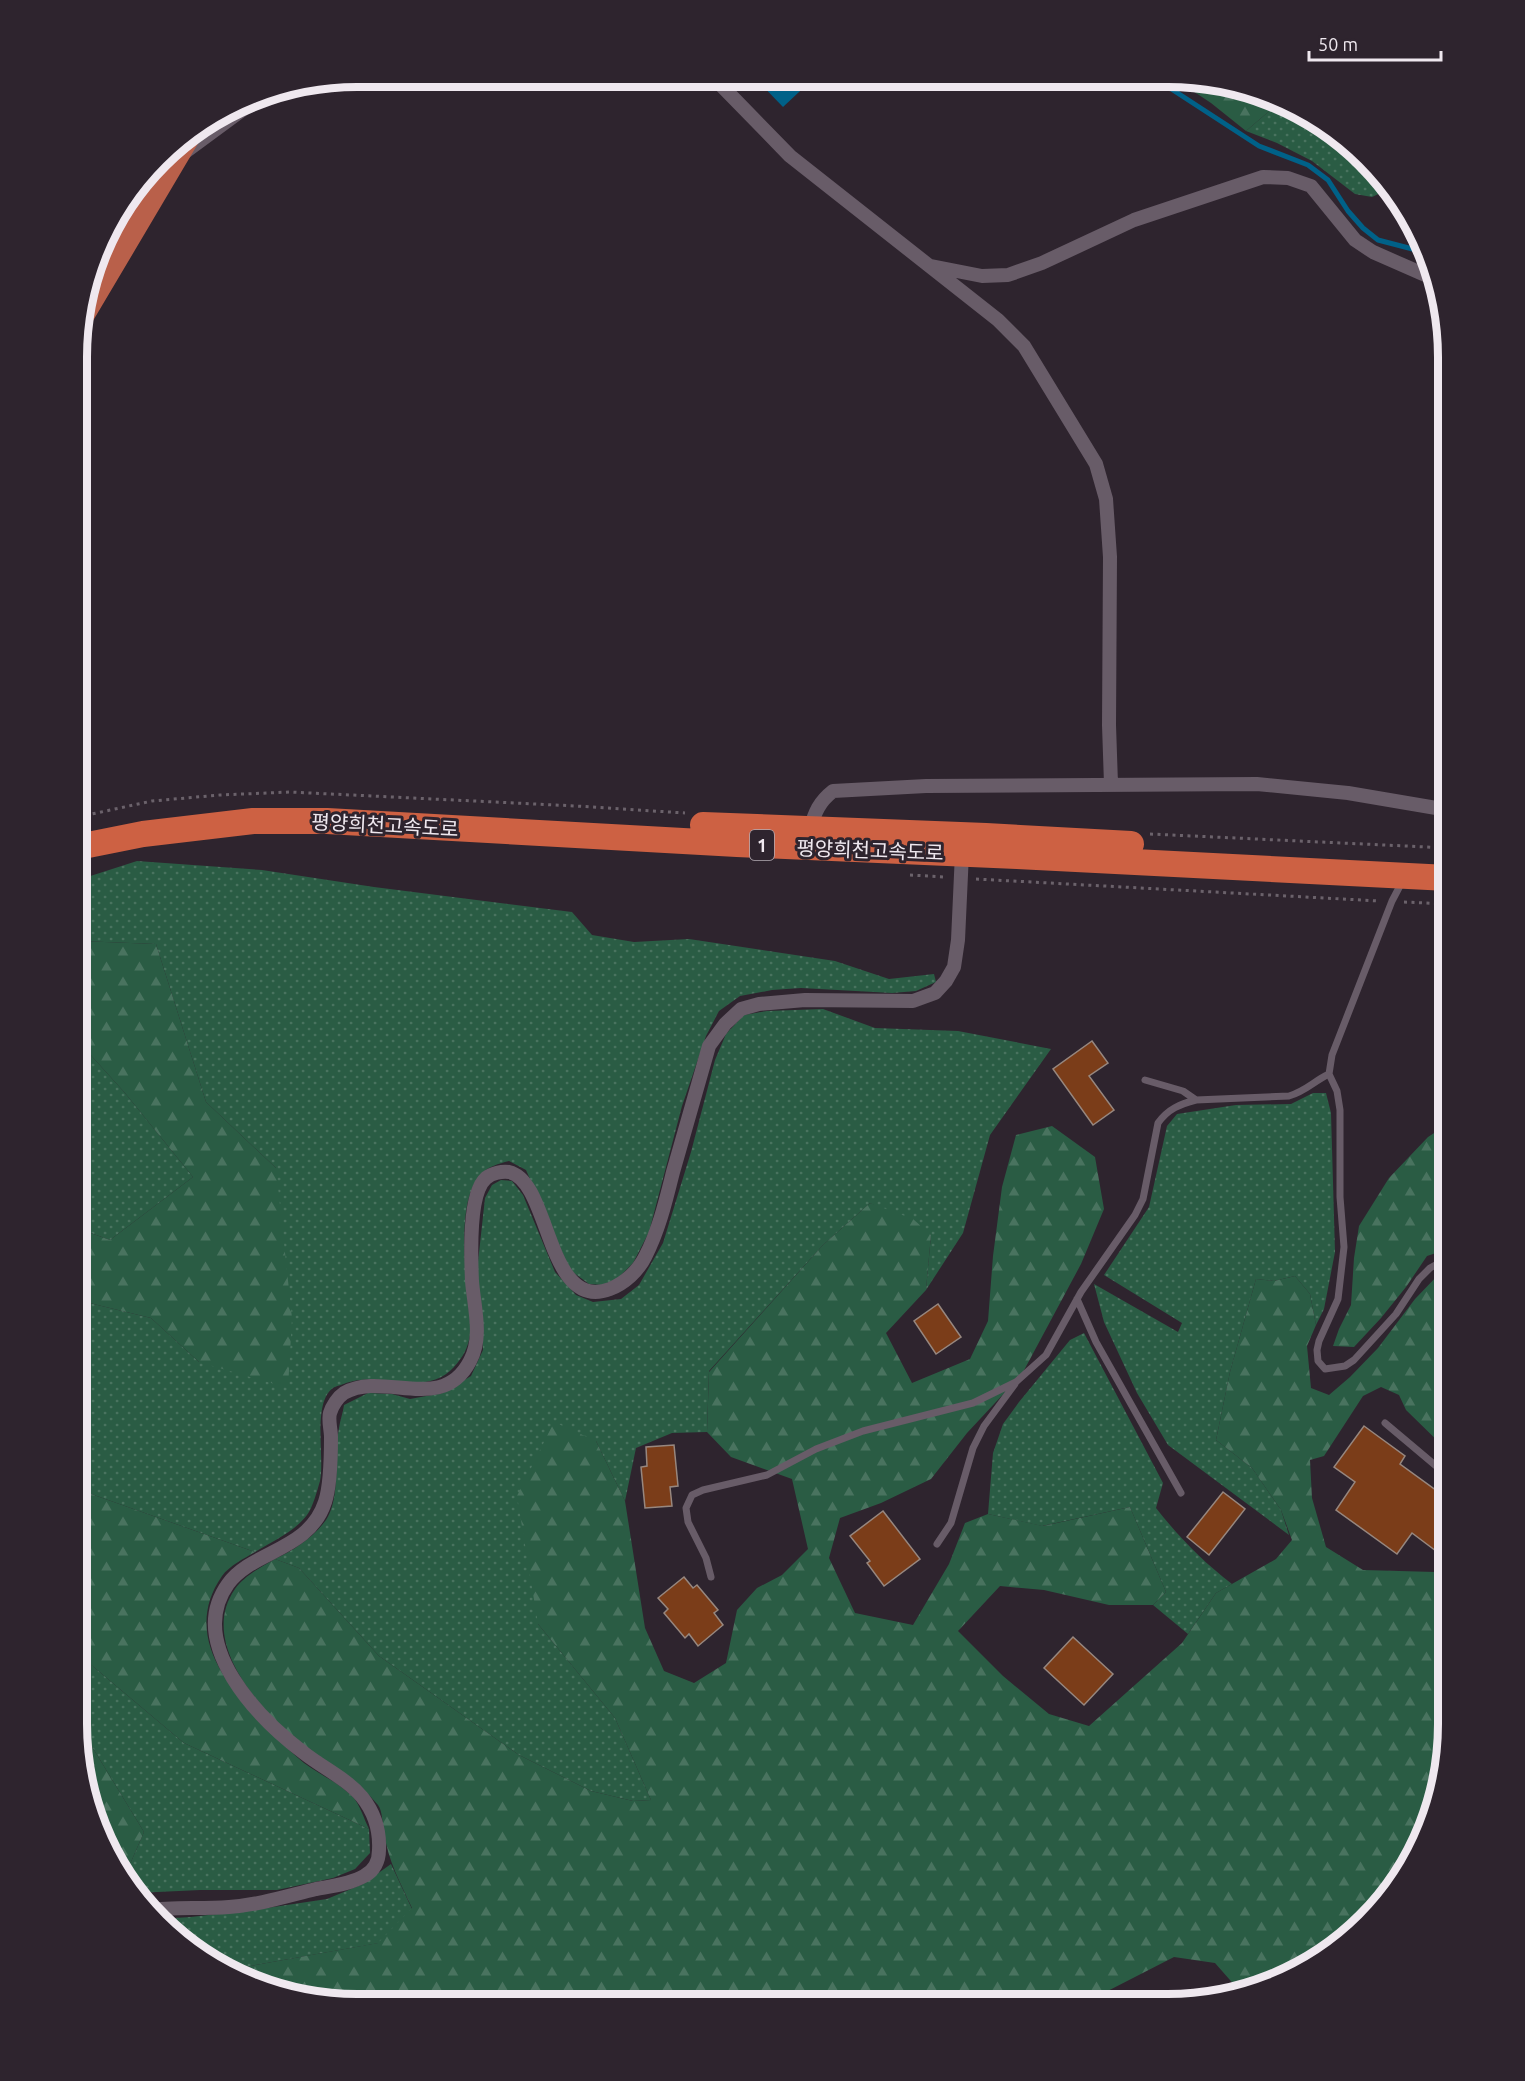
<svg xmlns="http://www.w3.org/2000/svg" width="1525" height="2081" font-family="Ubuntu,'Noto Sans KR',sans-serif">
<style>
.grass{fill:url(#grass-dots)}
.forest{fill:url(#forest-firs)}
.water{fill:#006188}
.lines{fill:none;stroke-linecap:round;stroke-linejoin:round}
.stream{stroke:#006188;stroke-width:5}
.building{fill:#7b3d19;stroke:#97877f;stroke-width:1.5}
.path{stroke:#6b626b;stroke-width:3;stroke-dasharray:3 4.5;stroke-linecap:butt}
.service{stroke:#685c68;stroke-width:7}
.minor{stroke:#685c68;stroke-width:14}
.trunk{stroke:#b9604a;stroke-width:24}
.motorway{stroke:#cd6143;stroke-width:26}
.labels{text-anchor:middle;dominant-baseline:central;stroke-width:6;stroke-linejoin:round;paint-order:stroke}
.shield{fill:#2e242e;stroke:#b5adb5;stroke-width:1.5}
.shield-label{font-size:18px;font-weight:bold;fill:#efe8ef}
.street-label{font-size:20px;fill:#efe8ef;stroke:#2e242e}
.rim{fill:none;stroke:#efe8ef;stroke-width:8}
</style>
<defs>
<pattern id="grass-dots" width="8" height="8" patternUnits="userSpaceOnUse" patternTransform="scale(1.5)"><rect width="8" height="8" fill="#2a5c44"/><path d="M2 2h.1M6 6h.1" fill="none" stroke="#49735f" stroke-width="1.8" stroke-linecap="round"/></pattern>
<pattern id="forest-firs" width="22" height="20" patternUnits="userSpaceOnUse" patternTransform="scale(1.5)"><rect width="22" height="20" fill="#2a5c44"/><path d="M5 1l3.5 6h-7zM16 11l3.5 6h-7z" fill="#49735f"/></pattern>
</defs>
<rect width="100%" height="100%" fill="#2e242e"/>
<path class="grass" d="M1281,101L1338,134L1385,191L1372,197L1355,194L1312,161L1277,143L1246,131Z
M137,861L262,870L374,887L572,912L592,935L634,942L689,939L835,961L889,979L934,974L936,982L916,991L892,993L801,988L772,990L740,996L719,1011L706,1036L682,1106L649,1232L633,1263L617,1279L602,1285L589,1284L570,1270L526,1170L509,1161C498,1164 489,1166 481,1174C456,1200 466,1270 468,1303C469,1313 472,1325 470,1335C468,1348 463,1357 454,1367C425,1399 381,1370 346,1383C342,1385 336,1386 333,1388C312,1403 325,1458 320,1481C317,1491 313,1507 307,1515C294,1532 273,1541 255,1552L77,1489V1300L151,1318L199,1362L276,1168L206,1102L156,944L79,941L78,948V880Z
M823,1009L875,1028L958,1031L1051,1049L990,1135L963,1233L926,1290L931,1235L870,1203L823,1245L709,1371L707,1432L672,1433L636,1448L625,1501L596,1441L538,1624L615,1718L651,1800L633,1801L591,1791L519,1755L379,1656L299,1568L275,1559C294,1550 313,1538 326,1520C341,1498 334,1454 339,1428C340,1420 343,1413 344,1405L368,1393L392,1394L410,1399L443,1393L471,1376L483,1350L477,1271L485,1198L492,1185L501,1180L512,1181L523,1195L555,1272L576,1295L593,1302L621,1299L639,1285L663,1243L691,1152L715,1060L726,1034L744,1015L767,1011Z
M78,1041L125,1093L193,1177L110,1240L77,1228Z
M1313,1093H1326L1331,1113L1335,1252L1324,1309L1316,1325L1310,1294L1295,1276L1274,1281L1256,1279L1230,1372L1216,1440L1252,1468L1281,1510L1289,1535L1168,1445L1137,1393L1104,1322L1094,1284L1178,1332L1182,1323L1104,1275L1149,1207L1167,1126L1177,1114L1236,1105L1291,1104Z
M1084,1333L1163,1483L1156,1508C1179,1537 1202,1561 1232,1584L1216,1593L1188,1634L1153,1605L1166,1592L1130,1507L1042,1526L988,1514L993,1453L1003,1424L1019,1402L1070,1340Z
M77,1653L184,1743L369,1829L370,1853L355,1869L333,1878L277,1890H200L136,1893L122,1872L127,1871L144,1832L77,1722Z
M391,1864L412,1909L379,1943L233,1969L201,1957L157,1919L191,1917L260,1909L327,1899L363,1884Z"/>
<path class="forest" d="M1175,79H1205L1275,98L1281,101L1246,131L1211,103Z
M79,941L156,944L206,1102L276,1168L292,1318L288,1388L199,1362L151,1318L77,1300V1228L110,1240L193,1177L125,1093L78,1041Z
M1448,1124V1249L1427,1256L1406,1287L1381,1318L1354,1347L1333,1346L1339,1329L1351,1305L1354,1258L1359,1226L1389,1178L1428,1137Z
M1052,1126L1095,1157L1104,1209L1081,1264L1022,1374L967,1433L931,1479L881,1503L840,1518L829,1558L855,1613L913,1625L949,1564L965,1523L988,1514L1043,1526L1130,1507L1166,1592L1153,1605H1109L1044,1590L1000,1586L958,1631L1003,1676L1049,1714L1089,1726L1182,1643L1216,1593L1276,1559L1292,1540L1281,1510L1252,1468L1216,1440L1230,1372L1256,1279L1274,1281L1295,1276L1310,1294L1316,1325L1307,1346L1311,1388L1329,1395L1350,1377L1378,1348L1415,1299L1440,1273L1448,1272V1350L1440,1365L1448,1407V1451L1406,1410L1399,1395L1381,1387L1363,1396L1324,1456L1310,1460L1312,1498L1326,1547L1363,1570L1435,1572L1448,1566V1743L1433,1814L1401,1880L1353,1935L1292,1976L1237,1988L1215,1963L1174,1957L1092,1999L1075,2004L321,2002L233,1969L378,1943L412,1908C400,1882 388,1861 384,1832C382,1824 383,1812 378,1805C358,1780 327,1766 303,1746C263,1713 197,1643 235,1589C244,1576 261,1567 275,1559L299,1568L379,1656L519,1755L591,1791L633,1801L651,1800L615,1718L538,1624L517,1496L554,1422L596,1441L625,1501L645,1628L664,1671L694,1683L726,1663L737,1610L757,1588L782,1575L808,1549L792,1479L731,1457L707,1432L709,1372L823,1245L870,1203L913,1219L931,1235L926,1290L886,1333L912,1383L970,1359L988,1321L993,1256L1002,1187L1016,1135Z
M77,1489L255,1552C245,1558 229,1566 222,1576C184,1631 223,1682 261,1721C275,1736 288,1750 304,1763C320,1775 338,1782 353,1797C360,1805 364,1819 369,1829L184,1743L77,1653Z
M77,1722L144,1832L127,1871L122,1872L105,1848Z"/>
<path class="water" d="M755,78H814L783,107Z"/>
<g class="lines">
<path class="stream" d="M1156,79L1259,146L1308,165L1328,180L1348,211L1363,228L1378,240L1424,252"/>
</g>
<path class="building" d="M1092,1041L1108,1063L1089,1076L1114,1110L1093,1125L1053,1069Z
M938,1304L961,1337L936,1354L914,1321Z
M1364,1426L1405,1456L1400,1464L1448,1499V1534L1436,1551L1412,1533L1397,1554L1336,1510L1355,1482L1334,1467Z
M674,1445L678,1486L670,1487L672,1506L645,1508L641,1467L647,1466L646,1447Z
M1223,1492L1245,1509L1209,1555L1187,1537Z
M883,1511L920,1559L884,1586L867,1563L870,1561L850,1536Z
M684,1577L693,1588L697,1585L718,1610L714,1613L723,1625L698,1646L689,1634L685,1638L664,1613L668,1609L658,1598Z
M1073,1637L1113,1674L1084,1705L1044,1668Z"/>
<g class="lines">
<path class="path" d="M78,817L152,801L220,795L290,792L576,806L685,813
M1150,834L1448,848
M910,875L945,877
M976,879L1379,901
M1404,902L1448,904"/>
<path class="service" d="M1402,882L1392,901L1332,1055L1329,1074L1337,1091L1340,1110V1197L1344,1247L1338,1299L1319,1341L1317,1350L1318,1361L1325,1369L1345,1366L1354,1360L1396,1314L1419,1279L1430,1268L1448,1258
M1145,1080L1183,1091L1196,1100
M1077,1299L1096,1342L1181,1493
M1385,1423L1448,1476
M937,1544L951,1523L973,1448L984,1426L1015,1384
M711,1577L706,1558L688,1522L686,1508L692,1495L703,1490L767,1475L816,1449L863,1431L973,1403L1016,1382L1046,1355L1081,1292L1135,1215L1143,1199L1158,1123C1168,1109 1180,1104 1196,1100L1289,1096C1306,1091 1314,1081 1329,1074"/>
<path class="minor" d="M714,78L790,156L998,320L1024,346L1096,464L1106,499L1110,557L1109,725L1111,784
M185,152L268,91
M931,266L982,276L1008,275L1042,263L1134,220L1263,177L1288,178L1311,186L1355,240L1373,252L1430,277
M810,829C815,812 819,802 833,791L926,786L1257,784L1348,793L1448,810
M147,1910C174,1907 202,1909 229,1907C259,1905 287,1896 316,1889C332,1886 350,1884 364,1876C374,1871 379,1861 379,1850C380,1831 374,1812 362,1797C347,1779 323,1768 304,1753C259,1719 185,1644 228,1584C253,1550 309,1551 325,1502C330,1487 331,1453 331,1437C331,1430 328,1420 330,1413C332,1406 338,1397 344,1393C384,1370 442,1415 470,1361C483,1337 474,1307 472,1281C471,1258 468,1194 486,1178C492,1173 502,1171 509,1172C551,1181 546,1313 610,1289C625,1283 638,1271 645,1257C659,1230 666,1200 673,1172C685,1130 697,1088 709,1046L725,1024L741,1009L759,1004L805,1000L913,1001L935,993L946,981L954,967L958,940L962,853"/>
<path class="trunk" d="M113,219L116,215
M79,321L188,137"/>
<path class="motorway" d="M703,825L986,836L1131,844
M78,847L143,834L253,821H327L737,844L1017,856L1448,878"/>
</g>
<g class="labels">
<rect class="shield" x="750" y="830" width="24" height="30" rx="4.5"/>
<g class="shield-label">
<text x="762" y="845">1</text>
</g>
<g class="street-label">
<text transform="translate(385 825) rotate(3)">평양희천고속도로</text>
<text transform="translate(870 850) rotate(2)">평양희천고속도로</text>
</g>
</g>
<path d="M0 0H1525V2081H0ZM357 87H1168A270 270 0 0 1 1438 357V1724A270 270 0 0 1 1168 1994H357A270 270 0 0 1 87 1724V357A270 270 0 0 1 357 87Z" fill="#2e242e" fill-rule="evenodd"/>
<path class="rim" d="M357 87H1168A270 270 0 0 1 1438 357V1724A270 270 0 0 1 1168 1994H357A270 270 0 0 1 87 1724V357A270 270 0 0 1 357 87Z"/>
<path d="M1309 51v9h132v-9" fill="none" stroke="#efe8ef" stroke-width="3"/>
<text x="1318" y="51" font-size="18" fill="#efe8ef" stroke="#2e242e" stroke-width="4.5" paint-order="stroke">50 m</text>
</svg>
